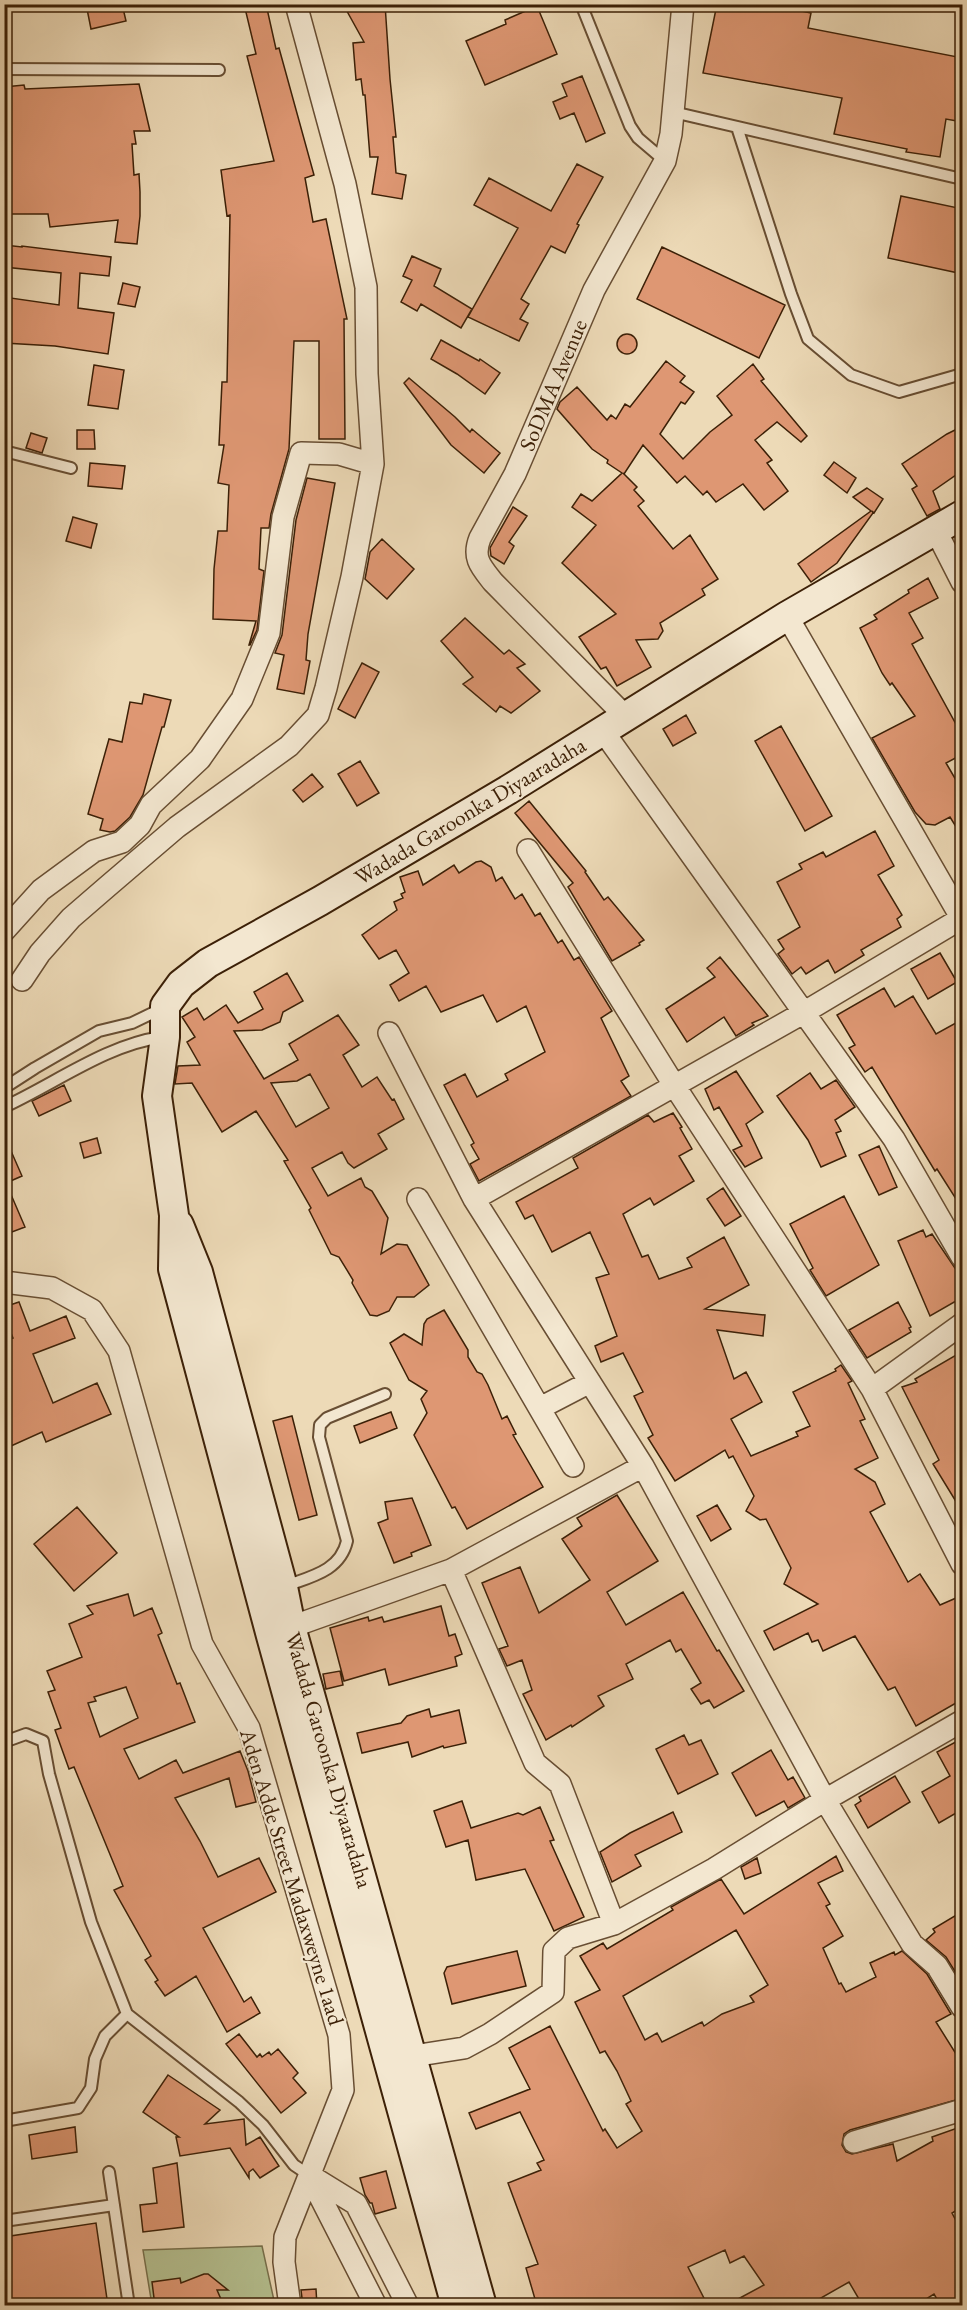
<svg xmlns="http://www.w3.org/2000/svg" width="967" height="2310" font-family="'EB Garamond',serif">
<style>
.green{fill:#b5c090;stroke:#78704c;stroke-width:1.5}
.building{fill:#de9773;stroke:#3c2007;stroke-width:1.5;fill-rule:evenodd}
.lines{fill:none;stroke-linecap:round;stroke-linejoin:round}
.lane-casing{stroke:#684e33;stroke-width:14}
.street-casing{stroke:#684e33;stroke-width:24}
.secondary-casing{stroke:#3c2007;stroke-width:32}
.lane{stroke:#f3e7d0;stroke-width:10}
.street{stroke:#f3e7d0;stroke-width:21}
.secondary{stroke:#f3e7d0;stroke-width:28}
.labels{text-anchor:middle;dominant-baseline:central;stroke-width:4.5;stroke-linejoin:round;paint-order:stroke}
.street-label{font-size:22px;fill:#3c2007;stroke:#f3e7d0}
</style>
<rect width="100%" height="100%" fill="#eddab7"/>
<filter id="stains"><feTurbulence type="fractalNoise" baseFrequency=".00333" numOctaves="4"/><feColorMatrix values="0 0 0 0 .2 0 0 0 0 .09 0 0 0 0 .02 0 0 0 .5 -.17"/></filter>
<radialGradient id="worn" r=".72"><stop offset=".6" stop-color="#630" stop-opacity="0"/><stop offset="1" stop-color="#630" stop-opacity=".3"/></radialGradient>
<path class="green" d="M262,2246L275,2305H152L143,2250Z"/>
<path class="building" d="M86,4H122L126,21L91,29Z
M244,4H266L276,49L279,48L314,175L305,178L313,222L326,219L347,319H344L345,439H319V341H294L289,449L271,514L269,528H261L259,569L264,571L257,630L250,645H249L256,621L213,619L214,569L218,531H227L229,485L218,483L224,445H219L222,382H227L230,215L227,216L221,170L274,161L247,56L256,54Z
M343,4H385L390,79L396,137H393L396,173L406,175L402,199L372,194L378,157H370L365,95H363L361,79L356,80L353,43L364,42Z
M717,4H768L811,13L808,28L963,58V122L946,119L940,157L906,152L907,149L834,134L842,98L703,73Z
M537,6L557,54L485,85L466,41L506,24L505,20Z
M582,76L605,133L586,142L574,113L560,119L553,102L567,96L562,84Z
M139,84L150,131H134L136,144H132L134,175L139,174L140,192V216L137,244L115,242L118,220L50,227L48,214H4V87L24,85L25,89Z
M577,164L603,177L577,224L579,225L565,253L551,246L521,299L529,304L520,319L528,323L519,341L468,317L518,228L474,205L489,178L551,211Z
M901,196L963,209V274L888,258Z
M4,245L22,247V246L111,257L109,276L80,273L78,308L114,313L108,354L55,346L4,343V297L59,305L61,273L4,267Z
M662,247L785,305L759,358L637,299Z
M412,256L441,269L434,286L472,309L461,328L421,304L417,311L401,302L412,280L403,276Z
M123,283L140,287L135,307L118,304Z
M617 344a10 10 0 1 1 20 0a10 10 0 1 1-20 0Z
M441,340L479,361L480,359L500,373L485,394L457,374L431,359Z
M666,361L685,376L680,382L694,392L685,404L681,402L660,434L683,459L710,432L732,415L717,396L753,364L764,379L761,381L807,436L801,442L777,422L755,440L772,460L767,463L788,491L764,510L743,484L716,502L707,491L703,495L685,476L677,483L643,445L624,474L623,473L637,487L634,490L644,501L638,506L673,549L690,535L718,579L702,589L705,595L660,623L663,631L658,639L636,640L651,667L617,686L606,667L601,669L579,637L616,614L562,563L596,525L572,507L581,494L592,501L622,473L607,463L608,460L592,449L557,409L560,402L577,387L607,420L611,415L616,419L625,404L630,407Z
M94,365L124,370L118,409L88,405Z
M409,378L455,417L470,432L472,429L500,453L484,473L451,445L404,383Z
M963,426V470L933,491L940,509L927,516L912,489L917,486L902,464L947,434Z
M77,430H94L95,449H77Z
M31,433L47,438L42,453L26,448Z
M834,462L856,478L847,493L824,475Z
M90,463L125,466L122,489L88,486Z
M307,478L335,483L308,634L306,660L310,661L304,694L277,689L284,655L275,653L282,635L296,520Z
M867,488L883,499L874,513L872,511L873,513L837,563L811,582L798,564L871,511L853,497Z
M513,507L527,516L509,542L514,546L504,564L491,556L490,548Z
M73,517L97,524L91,548L66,541Z
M382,539L414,569L387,599L365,579L370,552Z
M928,578L938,598L909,613L923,638L912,644L963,737V754L946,763L963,792V838L950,817L935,825L926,824L915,812L872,738L915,716L892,683L890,685L882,673L860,628L877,619L874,615L909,593L908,590Z
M465,618L504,654L509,650L525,664L517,668L540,691L511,713L500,706L496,712L463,684L473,677L441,641Z
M362,663L379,672L355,718L338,709Z
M144,694L171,700L164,727H162L143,795L130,817L115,831L110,832L100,830L103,819L88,814L109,739L122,742L130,702L142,704Z
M686,715L696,733L673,746L663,729Z
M781,726L832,816L805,831L755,741Z
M360,761L379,793L357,806L338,774Z
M312,774L323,787L303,802L293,790Z
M529,801L586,871L585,872L604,900L608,897L644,940L639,943L640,945L612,961L568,887L573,883L515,813Z
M875,831L894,866L878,875L902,915L897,919L901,927L861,950L864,955L835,973L828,960L806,974L801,967L792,974L778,954L784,949L778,940L800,927L777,882L802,869L799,864L823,852L826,857Z
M481,861L491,867L496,881L502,877L515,899L522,894L535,916L540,913L558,943L562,940L574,960L579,957L612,1011L601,1018L629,1076L621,1081L631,1096L479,1181L470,1164L479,1159L471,1145L474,1143L444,1085L465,1074L477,1097L508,1080L505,1074L545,1052L526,1006L497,1022L483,995L441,1012L426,986L399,1001L390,985L409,973L396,950L379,959L362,935L397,910L394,902L403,898L401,894L405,892L400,877L418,871L423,885L454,865L459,873L476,862Z
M940,953L957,982L928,999L911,969Z
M720,957L768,1016L752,1023L754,1025L736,1036L724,1017L687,1042L666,1009L715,977L707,968Z
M287,973L303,1001L283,1012L280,1022L262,1030L234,1031L264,1079L298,1060L289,1044L338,1015L359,1045L343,1055L362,1087L377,1077L392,1100L394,1099L404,1119L378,1134L387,1149L354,1168L348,1163L342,1152L312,1168L328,1196L361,1178L365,1187L372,1191L388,1218L381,1254L397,1244L407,1245L429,1285L414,1297H397L389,1311L377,1316L370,1315L352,1283L353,1280L339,1257L331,1254L309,1210L311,1208L284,1161L288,1160L256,1111L222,1132L192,1083L175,1084L178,1066L200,1065L187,1042L195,1037L182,1017L197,1008L204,1020L226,1005L238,1023L263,1009L254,992ZM310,1074L329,1108L296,1127L271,1083L297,1081Z
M884,988L895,1007L913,996L936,1034L963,1019V1210L937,1169L935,1171L872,1067L865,1072L849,1048L855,1045L837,1015Z
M736,1071L763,1112L746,1124L762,1158L745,1167L733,1150L742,1146L719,1107L714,1110L705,1089Z
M810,1073L821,1089L836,1080L855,1107L835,1120L841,1131L836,1133L846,1156L821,1167L808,1140L777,1096Z
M64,1085L71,1101L39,1116L32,1101Z
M673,1113L682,1127L680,1128L692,1149L679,1156L694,1181L654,1205L650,1198L623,1214L642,1257L648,1255L659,1279L692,1267L687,1258L724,1237L749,1285L705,1309L765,1315L763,1336L717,1330L734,1379L746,1372L762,1402L731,1419L751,1456L798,1436L796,1432L810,1426L793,1392L836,1371L835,1369L841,1365L852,1381L848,1383L865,1419L860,1421L878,1458L855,1469L875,1482L885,1504L870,1512L908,1582L920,1574L940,1605L963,1595V1699L916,1726L895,1687L888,1690L855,1636L823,1651L818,1640L812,1642L808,1633L774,1650L764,1631L818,1604L784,1584L791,1568L766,1519L760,1520L746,1511L754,1496L733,1456L729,1458L725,1450L675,1481L648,1438L653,1435L634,1396L643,1392L623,1353L601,1362L595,1346L617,1336L596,1278L609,1274L590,1232L552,1252L533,1215L525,1219L516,1202L578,1168L573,1158L648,1115L654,1122Z
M4,1135L22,1176L6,1183L25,1227L4,1235Z
M97,1138L101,1153L84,1158L80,1143Z
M879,1146L897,1187L879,1195L859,1155Z
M723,1188L741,1216L725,1226L707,1199Z
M844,1196L879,1265L826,1296L810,1270L813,1268L790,1224Z
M923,1230L926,1237L932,1234L963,1280V1297L930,1316L898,1241Z
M19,1302L30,1331L66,1316L75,1338L33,1354L53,1403L97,1383L111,1414L46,1442L42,1432L11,1446L4,1433V1380L11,1377L4,1360V1341L13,1338L4,1316V1307Z
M898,1302L911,1327L909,1328L911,1332L867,1358L849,1330Z
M444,1310L468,1350V1357L477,1372L482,1374L488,1385L502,1419L507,1416L516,1434L513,1435L543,1487L467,1529L455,1507L452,1508L414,1435L427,1413L421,1399L427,1391L409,1380L390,1343L404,1334L422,1345L424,1324L427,1319Z
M963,1351V1513L933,1464L939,1460L902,1387L917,1382L915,1379Z
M391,1412L397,1428L360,1443L354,1426Z
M292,1416L317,1515L299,1520L273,1421Z
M617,1495L658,1561L607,1592L626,1625L683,1592L717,1651L719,1650L744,1691L714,1708L709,1700L701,1704L691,1689L701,1683L681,1649L676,1652L670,1640L626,1664L633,1679L598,1696L604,1706L572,1727L571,1725L546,1740L523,1694L532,1690L522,1660L507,1666L499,1649L508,1646L482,1583L520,1567L539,1613L590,1580L562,1539L582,1526L577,1518Z
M412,1498L431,1545L411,1553L412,1556L394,1563L378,1523L388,1519L385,1502Z
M717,1505L731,1529L711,1541L697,1516Z
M77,1507L117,1553L74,1591L34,1544Z
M128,1594L134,1616L152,1608L162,1633L158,1635L177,1684L180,1683L195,1722L124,1749L139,1779L176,1760L183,1773L240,1751L248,1771L256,1802L236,1807L229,1778L175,1798L200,1841L218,1877L259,1858L276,1892L203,1928L244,2002L251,1997L260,2013L227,2032L196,1976L165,1996L155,1982L158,1980L145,1960L151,1956L114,1890L123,1886L74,1767L69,1769L55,1730L61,1728L48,1692L55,1690L47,1671L82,1657L69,1624L93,1614L87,1606ZM126,1687L138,1718L100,1737L88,1703L96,1701L94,1697Z
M441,1606L449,1636L455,1634L462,1654L455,1657L457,1666L389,1685L385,1669L344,1681L330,1628L368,1617L369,1621L382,1617L384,1622Z
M340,1671L343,1685L326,1689L323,1674Z
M429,1709L431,1717L459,1710L466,1743L444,1748L443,1746L412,1757L408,1742L362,1753L357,1733L401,1723L407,1716Z
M684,1735L689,1745L701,1740L718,1774L678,1794L656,1749Z
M963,1738V1809L939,1823L922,1792L950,1776L937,1752Z
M771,1750L788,1780L793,1777L805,1798L788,1808L784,1801L756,1816L732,1773Z
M895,1776L910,1802L868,1828L855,1805L861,1801L859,1797Z
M462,1801L471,1828L518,1813L523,1815L540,1807L554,1840L550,1841L584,1917L554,1931L525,1869L476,1880L468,1840L446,1847L434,1811Z
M673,1812L682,1832L635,1855L641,1866L612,1882L600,1852L630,1833Z
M836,1856L843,1871L818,1883L830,1904L826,1906L843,1936L823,1948L839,1984L841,1983L846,1992L876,1977L870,1963L894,1952L895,1955L902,1951L927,1974L951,2014L936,2022L963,2065V2098L850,2130L844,2134L842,2145L846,2152L852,2154L893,2144L897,2161L933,2141L932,2137L963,2126L962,2207L952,2213L963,2234V2294L941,2306L934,2294L915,2306H863L849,2282L807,2306H725L764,2285L744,2256L730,2263L725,2250L688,2267L708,2306H537L526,2268L538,2264L508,2183L541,2170L537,2163L544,2160L520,2112L476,2129L469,2113L530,2089L509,2048L550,2026L603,2131L605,2129L617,2148L642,2131L626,2104L631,2101L617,2071L605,2051L600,2053L575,2002L600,1990L580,1956L603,1943L607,1949L673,1910L671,1907L721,1879L744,1914ZM736,1930L768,1985L750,1996L754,2002L722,2014L704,2026L702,2022L662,2042L657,2033L645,2040L623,1996Z
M757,1858L761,1873L745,1879L741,1867Z
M963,1911V1976L959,1978L946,1957L926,1940L935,1932L933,1929Z
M517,1951L526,1986L452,2004L444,1973L447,1967Z
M239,2034L257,2057L260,2054L262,2057L269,2052L271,2055L278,2049L298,2073L293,2078L306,2093L281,2113L226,2044Z
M168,2075L220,2110L205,2124L244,2119L246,2145L260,2137L279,2166L260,2178L253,2169L249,2172V2178L230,2148L180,2156L176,2137H179L143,2112Z
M75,2127L77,2152L32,2159L29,2135Z
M177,2163L184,2227L143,2232L140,2205L157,2203L153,2168Z
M386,2171L396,2208L375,2214L372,2203H370L365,2195L360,2178Z
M96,2223L108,2306H4V2237Z
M204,2274H208L228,2290H217L224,2306H155L152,2282L180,2278L181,2283Z
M316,2289L317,2306H303L301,2290Z"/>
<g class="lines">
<g class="lane-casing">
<path id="lane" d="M581,4L630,126L638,138L665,161
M4,69L219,70
M673,112L962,179
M737,127L791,294L808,339L851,375L899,392L962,374
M4,451L71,468
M4,1088L35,1068L99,1031L132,1023L163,1008
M4,1107C56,1083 106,1045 162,1037
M283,1587C309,1577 340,1572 347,1541L319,1437L320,1425L327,1418L385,1394
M4,1742L26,1734L43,1741L49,1774L91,1922L127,2014L239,2102L263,2125L294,2165L309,2175
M4,2121L78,2108L91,2088L95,2059L105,2036L127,2014
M109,2172L129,2306
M4,2221L114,2205"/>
</g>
<g class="street-casing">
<path id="street" d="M935,529L962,582
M787,616L962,919
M625,716L493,582C481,567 472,558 480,538L515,474L594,290L665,161L671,134L683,4
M603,731L894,1139L962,1257
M528,850L674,1085L872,1389L962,1564
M4,931L41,890L94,851L122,842L140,825L151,805L200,759L242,699L269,633L283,517L301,453L339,454L373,464
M22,980L40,953L71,918L108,886L177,827L289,746L318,715L326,688L352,577L373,464L367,374L366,287L345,184L296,4
M389,1033L474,1199L643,1466L825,1800L912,1944L937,1966L962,2007
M418,1199L573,1466
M474,1199L803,1013L962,918
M4,1282L52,1288L92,1310L119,1351L202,1644L249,1728L339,2035L343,2090L285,2237L284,2262L290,2306
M872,1389L962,1324
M540,1408L590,1382
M451,1570L535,1763L560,1784L614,1924
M291,1627L451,1570L643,1466
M413,2056L464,2048L490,2034L553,1992L554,1951L568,1938L614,1924L714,1869L825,1800L962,1721
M854,2142L962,2110
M309,2175L356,2204L408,2306
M309,2175L376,2306"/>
</g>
<g class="secondary-casing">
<path id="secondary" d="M179,1225L198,1272L283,1587L291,1627L482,2306
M456,2306L271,1636L173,1269L174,1215L157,1096L165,1037V1006L181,984L208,963L320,901L508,790L787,616L962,515"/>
</g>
<use href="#lane" class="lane"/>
<use href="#street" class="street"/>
<use href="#secondary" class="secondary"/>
</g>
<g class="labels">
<g class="street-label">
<text transform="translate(553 385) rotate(-67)">SoDMA Avenue</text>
<text transform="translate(470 811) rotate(-31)">Wadada Garoonka Diyaaradaha</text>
<text transform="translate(329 1760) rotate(74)">Wadada Garoonka Diyaaradaha</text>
<text transform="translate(292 1877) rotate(73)">Aden Adde Street Madaxweyne 1aad</text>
</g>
</g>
<rect width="967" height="2310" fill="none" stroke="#eddab7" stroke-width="24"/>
<rect x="6" y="6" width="955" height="2298" fill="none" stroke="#3c2007" stroke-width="3"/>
<rect x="12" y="12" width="943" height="2286" fill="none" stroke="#3c2007" stroke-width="1.5"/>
<rect width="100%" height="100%" filter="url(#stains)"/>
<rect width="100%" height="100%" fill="url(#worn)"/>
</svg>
